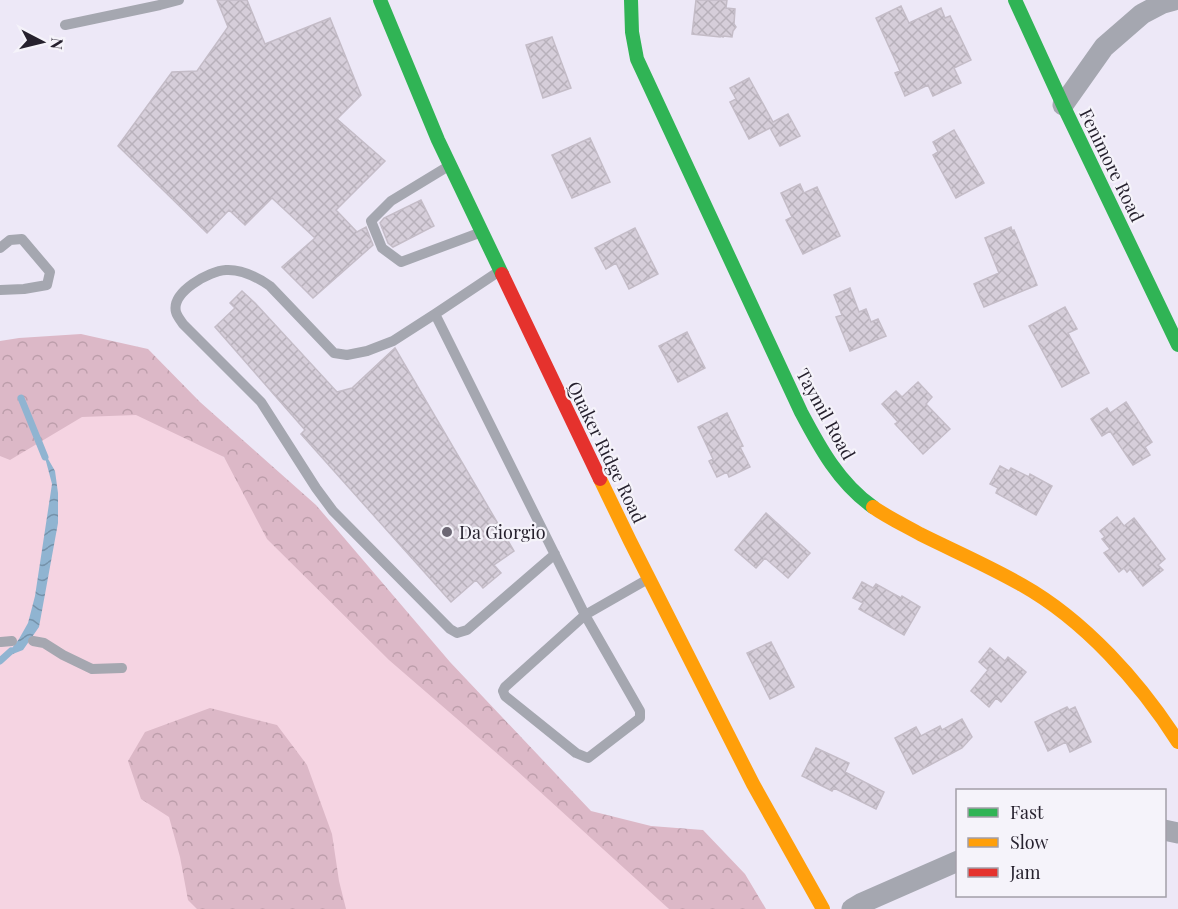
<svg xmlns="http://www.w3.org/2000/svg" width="1178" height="909" font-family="'Playfair Display',serif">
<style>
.green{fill:#f5d4e2}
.forest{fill:url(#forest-crowns)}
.water{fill:url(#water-waves)}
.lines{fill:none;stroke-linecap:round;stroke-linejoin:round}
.stream{stroke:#90b4d1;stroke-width:7}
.building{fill:url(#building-cross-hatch);stroke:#c4bcc7;stroke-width:1.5}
.lane{stroke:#a5a7b0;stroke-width:10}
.street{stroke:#a5a7b0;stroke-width:21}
.fast{stroke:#30b455;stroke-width:14}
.slow{stroke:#ff9f0a;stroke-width:14}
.jam{stroke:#e5322d;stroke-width:14}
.poi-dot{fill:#6c6774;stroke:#f5f3fa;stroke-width:2}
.labels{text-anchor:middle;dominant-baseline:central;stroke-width:4.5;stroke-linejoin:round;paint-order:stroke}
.street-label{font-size:18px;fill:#26212e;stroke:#f5f3fa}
.poi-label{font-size:18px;fill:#26212e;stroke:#f5f3fa;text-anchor:start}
</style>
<defs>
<pattern id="forest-crowns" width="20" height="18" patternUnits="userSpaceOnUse" patternTransform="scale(1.5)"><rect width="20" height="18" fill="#dcb8c7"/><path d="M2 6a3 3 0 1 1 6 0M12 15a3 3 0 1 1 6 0" fill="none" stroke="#bd9eab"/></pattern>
<pattern id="water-waves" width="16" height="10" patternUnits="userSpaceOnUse" patternTransform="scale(1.5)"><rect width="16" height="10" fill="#90b4d1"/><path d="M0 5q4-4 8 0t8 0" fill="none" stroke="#7592aa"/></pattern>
<pattern id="building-cross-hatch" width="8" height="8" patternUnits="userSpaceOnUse" patternTransform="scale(1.5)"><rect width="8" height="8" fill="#d6ceda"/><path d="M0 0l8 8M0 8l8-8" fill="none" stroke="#b8b1bb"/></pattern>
</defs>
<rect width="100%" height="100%" fill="#ede8f7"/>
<path class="green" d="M118,350L661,900L669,909H0V360Z"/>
<path class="forest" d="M81,334L148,349L200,402L316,505L450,662L591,811L651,826L703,830L745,874L766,909H669L515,769L389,660L267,539L224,457L136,415L82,417L10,460L0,456V341L19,338Z
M210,708L277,725L307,765L332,834L339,881L346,909H197L188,900L180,857L169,817L141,799L128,761L145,732Z"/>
<path class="water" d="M43,450L55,471L58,493V523L39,627L23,650L5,657L19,639L28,623L35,596L52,484Z"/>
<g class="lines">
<path class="stream" d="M21,398L45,457
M0,661L11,651"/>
</g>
<path class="building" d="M217,0H247L265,44L330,18L361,95L337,119L385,161L336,210L357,232L366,227L373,245L313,298L282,267L315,238L272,198L245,225L229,210L207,233L118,146L172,72L197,71L228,27Z
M696,0H727L726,8L735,9L734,24L736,27L733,31L732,37L723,36V37L720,36V37L692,34Z
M901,6L909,23L941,8L945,18L950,16L971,60L954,68L961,83L933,96L928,85L905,96L895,73L900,71L876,18Z
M552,37L571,88L543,98L526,45Z
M749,78L773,122L788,114L800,136L780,146L770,128L749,139L730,102L736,99L730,88Z
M954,130L984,183L956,198L933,155L938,152L933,142Z
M590,138L610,182L572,198L552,155Z
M800,184L804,193L817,187L840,236L803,254L786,220L792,217L781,193Z
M421,200L434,226L393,247L388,243L380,223L384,218Z
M1011,227L1012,231L1014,230L1037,285L984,307L974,284L999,273L985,238Z
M635,228L658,274L629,289L616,263L606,269L595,248Z
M850,288L859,312L866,309L871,322L878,319L886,336L850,351L836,317L842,315L834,295Z
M242,291L255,303L337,392L352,388L395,348L514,551L494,565L501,573L483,588L476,580L451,602L301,434L305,430L215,327L235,308L230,303Z
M1065,307L1077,329L1068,333L1089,373L1062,387L1029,326Z
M687,332L705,368L678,382L659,346Z
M918,382L932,397L926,404L950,429L923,454L895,424L898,422L882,404L896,391L902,397Z
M1126,402L1152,442L1145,447L1150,455L1133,465L1110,431L1102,436L1091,419L1107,408L1110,413Z
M727,413L743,446L740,447L750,467L729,477L727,472L717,477L709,461L713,459L698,427Z
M1000,466L1009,471L1011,468L1029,477L1030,474L1052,486L1036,515L996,493L998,488L990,484Z
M766,513L810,553L788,578L765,558L756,568L735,550Z
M1117,517L1124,526L1134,518L1165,559L1158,565L1163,570L1143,586L1130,569L1127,572L1124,568L1119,572L1104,553L1110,549L1102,539L1105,537L1100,531Z
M862,582L873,588L876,584L901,598L902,596L920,607L904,635L859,609L863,603L853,598Z
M771,642L794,687L770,699L747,653Z
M990,648L1005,661L1008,657L1026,672L1001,702L996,698L989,707L971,691L988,670L979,662Z
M1067,707L1069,710L1075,707L1091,742L1070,752L1066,742L1048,751L1035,722Z
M962,719L972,737L962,748L913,774L895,738L916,727L921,736L940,726L942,730Z
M816,748L849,763L845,772L884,792L876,809L834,788L832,791L802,776Z"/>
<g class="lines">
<path class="lane" d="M65,25L160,5L179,0
M447,167L391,201L371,221L382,248L401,262L479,233
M0,248L10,240L22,239L50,272L47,285L24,289L0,290
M498,272L435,314L393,341L367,351L347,355L334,353L270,286C257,277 242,269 226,270C209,271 171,292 176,312C177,316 181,321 183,324L261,402L316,488L333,511L450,629L457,633L467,630L555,554
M435,314L585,615L640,711V718L588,758L576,753L505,696L503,691L505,687L585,615L648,579
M33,641L44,643L63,655L92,669L122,668
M1,642L12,641"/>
<path class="street" d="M1063,105L1104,47L1142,14L1163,3L1174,0
M1164,830L1178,833
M852,909L862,903L958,861"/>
<path class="fast" d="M380,0L438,140L502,274
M631,0L632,32L637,59L801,412C820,448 839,483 873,507
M1015,0L1063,105L1178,345"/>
<path class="slow" d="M600,479L630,541L753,784L823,909
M873,507C887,517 904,525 920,534C954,551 989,566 1022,585C1084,620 1140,682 1178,742"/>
<path class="jam" d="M502,274L600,479"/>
</g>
<circle class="poi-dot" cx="447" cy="532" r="6"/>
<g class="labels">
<g class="street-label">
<text transform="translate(1112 165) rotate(64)">Fenimore Road</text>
<text transform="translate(826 414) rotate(61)">Taymil Road</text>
<text transform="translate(607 452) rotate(64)">Quaker Ridge Road</text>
</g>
<g class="poi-label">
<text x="459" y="532">Da Giorgio</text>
</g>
</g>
<rect x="956" y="789" width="210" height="108" fill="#f5f3fa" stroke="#a29fa8" stroke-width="1.5"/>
<rect x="968" y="808" width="30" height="9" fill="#30b455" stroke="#a29fa8" stroke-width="1.5"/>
<text x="1010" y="819" font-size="18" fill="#26212e">Fast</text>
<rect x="968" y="838" width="30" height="9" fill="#ff9f0a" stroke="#a29fa8" stroke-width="1.5"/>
<text x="1010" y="849" font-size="18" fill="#26212e">Slow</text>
<rect x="968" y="868" width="30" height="9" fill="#e5322d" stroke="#a29fa8" stroke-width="1.5"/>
<text x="1010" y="879" font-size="18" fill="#26212e">Jam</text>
<g transform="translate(42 42) rotate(97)" stroke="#f5f3fa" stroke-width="4.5" paint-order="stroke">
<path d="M0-4.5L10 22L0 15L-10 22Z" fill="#26212e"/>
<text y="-9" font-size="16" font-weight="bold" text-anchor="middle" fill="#26212e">N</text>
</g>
</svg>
